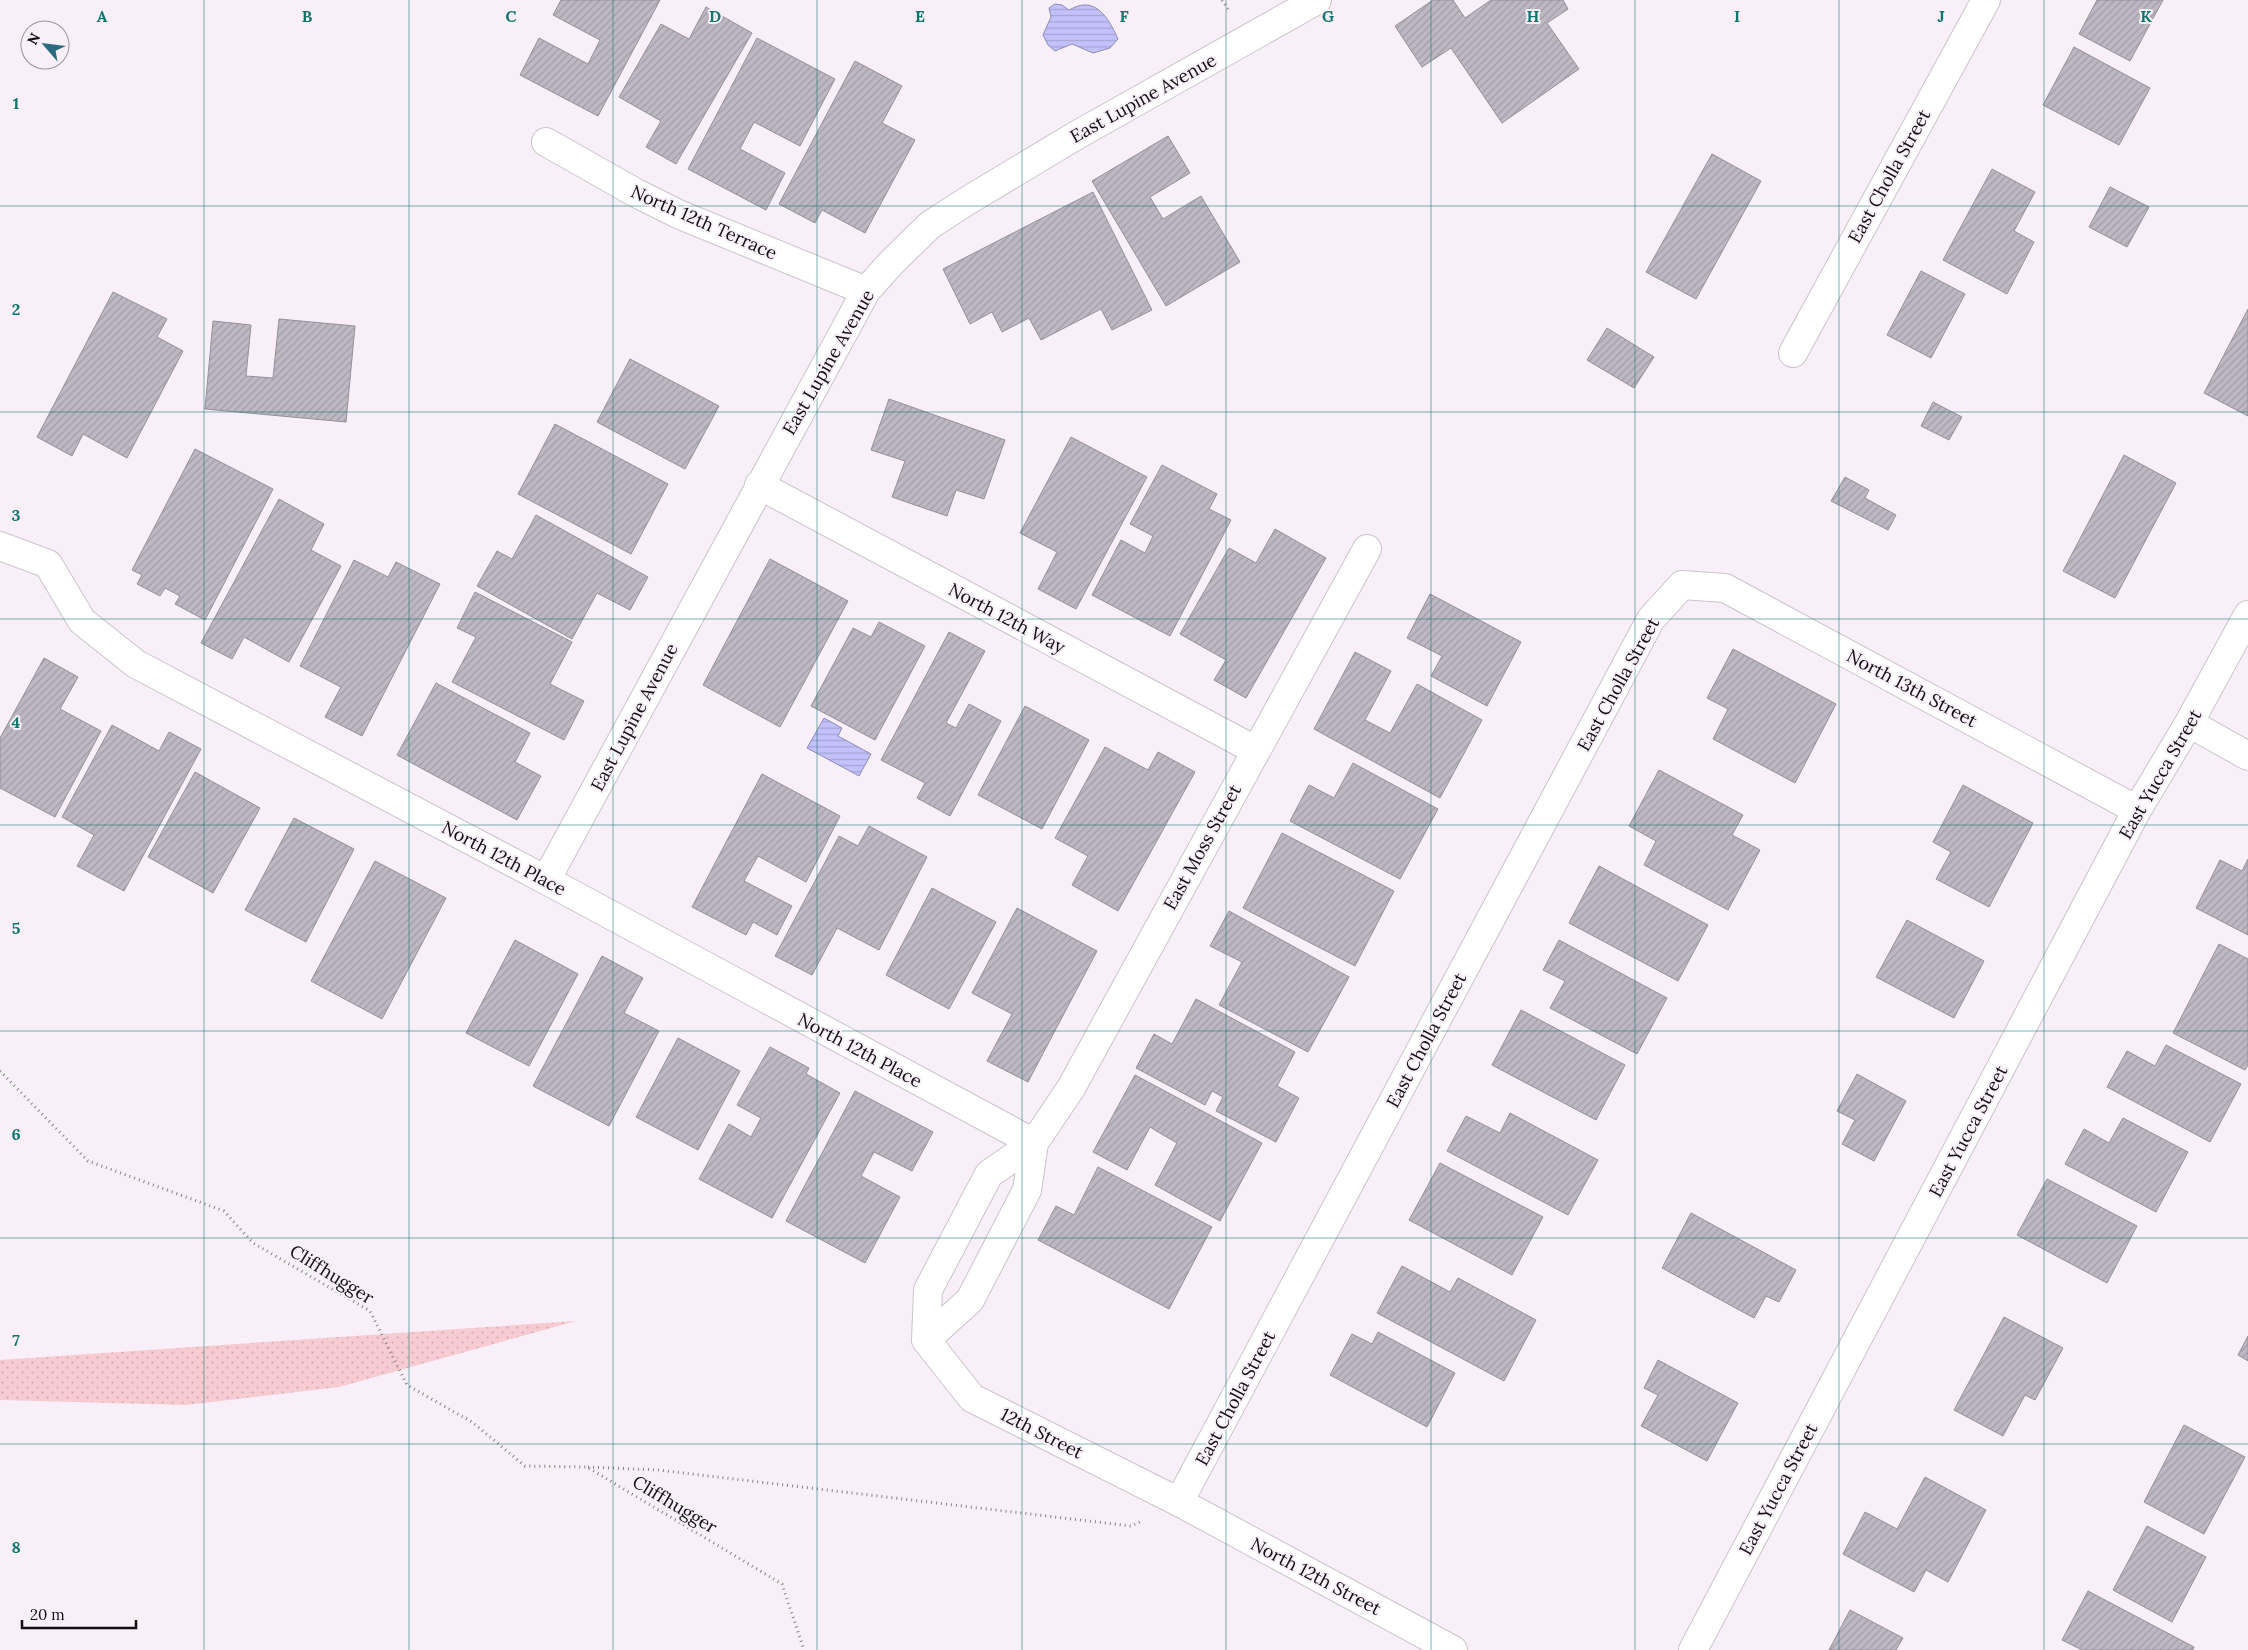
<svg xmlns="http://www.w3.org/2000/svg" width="2248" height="1650" font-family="Lora,serif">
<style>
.grass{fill:url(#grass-dots)}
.water{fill:url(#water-rules);stroke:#8d8cb5}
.building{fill:url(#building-hatch);stroke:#94909a}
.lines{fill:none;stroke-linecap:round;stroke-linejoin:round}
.street-casing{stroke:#ccc3cc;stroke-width:30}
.path{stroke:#888288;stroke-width:3;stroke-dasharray:1 4;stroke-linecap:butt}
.street{stroke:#fff;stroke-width:28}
.grid{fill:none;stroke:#0f766e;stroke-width:1;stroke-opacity:0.55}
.labels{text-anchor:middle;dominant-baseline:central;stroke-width:4;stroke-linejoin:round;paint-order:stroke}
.street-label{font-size:18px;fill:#120f12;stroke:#f8eff8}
.grid-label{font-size:16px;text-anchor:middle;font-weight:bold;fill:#0f766e;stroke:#f8eff8;stroke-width:4;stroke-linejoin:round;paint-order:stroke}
</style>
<defs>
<pattern id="grass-dots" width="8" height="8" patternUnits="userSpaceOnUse" patternTransform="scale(1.25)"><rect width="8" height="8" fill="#f7cbd2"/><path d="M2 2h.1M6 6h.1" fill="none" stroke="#d3adb3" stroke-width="1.8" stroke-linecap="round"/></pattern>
<pattern id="water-rules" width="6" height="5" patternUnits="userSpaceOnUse" patternTransform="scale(1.25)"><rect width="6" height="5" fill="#c2c1fb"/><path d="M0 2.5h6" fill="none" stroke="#a6a5d6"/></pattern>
<pattern id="building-hatch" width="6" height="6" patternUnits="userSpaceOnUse" patternTransform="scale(1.25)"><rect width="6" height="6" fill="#bdb8c3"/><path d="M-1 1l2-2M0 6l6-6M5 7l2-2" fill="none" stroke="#a19da6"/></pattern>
</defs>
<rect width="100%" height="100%" fill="#f8eff8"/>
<path class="grass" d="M576,1321L339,1387L186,1405L0,1400V1360Z"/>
<path class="water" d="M1055,4L1062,5L1069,10C1073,8 1079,5 1084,5C1102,4 1112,26 1118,39L1110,48L1093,53L1072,44L1055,51L1048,45L1043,35L1051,17L1049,8Z
M824,718L842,728L838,736L871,754L859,776L807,748Z"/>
<path class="building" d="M561,0H660L598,116L520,75L539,38L588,64L600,40L553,15Z
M1433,0H1453L1465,18L1491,0H1563L1568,9L1547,23L1579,69L1502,123L1451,48L1422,67L1395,26Z
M2097,0H2163L2130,61L2079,34Z
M706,7L752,33L676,164L646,147L661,121L619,97L661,24L689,39Z
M757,38L835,79L800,146L754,122L740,149L785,173L766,210L688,169Z
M2074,47L2150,88L2119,145L2043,105Z
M855,61L902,86L882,123L915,140L865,233L822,210L815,223L779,204Z
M1168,136L1190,173L1150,197L1163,219L1201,196L1240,262L1166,306L1092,181Z
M1712,154L1761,181L1696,299L1646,272Z
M1992,169L2035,192L2014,231L2034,242L2007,294L1943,260Z
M2110,187L2149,207L2127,247L2089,227Z
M1093,192L1152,310L1112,330L1101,309L1041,340L1029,318L1002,332L992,312L970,324L943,269Z
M1921,271L1965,294L1931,358L1887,335Z
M113,292L167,319L157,337L183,351L127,458L83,434L72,456L37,437Z
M2248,309V416L2204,393Z
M279,319L355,326L346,422L205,409L213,321L251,325L246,376L273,378Z
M1607,328L1654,357L1634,388L1587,360Z
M630,359L719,406L685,469L597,422Z
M889,399L1005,440L984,499L956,490L947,516L892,497L905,461L871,450Z
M1933,402L1962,417L1949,440L1921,426Z
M555,424L668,484L631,554L518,494Z
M1071,437L1147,477L1076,609L1038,589L1057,552L1020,533Z
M195,449L273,489L205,620L175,604L180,596L165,588L160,596L137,584L142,575L132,570Z
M2124,455L2176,483L2115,598L2063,571Z
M1162,465L1217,494L1209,509L1231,520L1170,636L1092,595L1121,540L1145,553L1153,536L1130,524Z
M1845,477L1869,490L1865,498L1896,515L1888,530L1831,501Z
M279,499L324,524L311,550L341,566L289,662L244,637L232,659L201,643Z
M536,515L648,577L630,610L597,593L572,639L477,586L497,551L512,559Z
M1275,529L1326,558L1246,698L1214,680L1226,660L1180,634L1229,548L1256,563Z
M770,559L848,601L780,727L703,685Z
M354,560L388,577L396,562L440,584L362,736L325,717L341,687L300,666Z
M475,592L572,642L550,684L584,701L564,740L452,682L476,637L457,628Z
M1430,594L1521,642L1487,706L1431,676L1442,656L1407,638Z
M879,622L925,646L875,740L811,706L853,628L871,637Z
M949,632L985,651L946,723L956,728L969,704L1001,721L950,816L917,798L925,783L881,760Z
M1733,649L1836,704L1795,783L1713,739L1728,709L1707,698Z
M1355,652L1391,671L1365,720L1390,733L1417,684L1482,720L1440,798L1314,729Z
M44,658L78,677L60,709L101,731L55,817L0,788V738Z
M436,683L530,733L515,762L541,776L517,820L397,755Z
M1025,706L1089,740L1042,829L978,795Z
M112,725L159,751L169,732L201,749L124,891L77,866L94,835L62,817Z
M1105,747L1148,770L1158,752L1195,772L1118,911L1072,885L1088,856L1055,838Z
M1353,763L1438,809L1400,879L1290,821L1309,785L1334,798Z
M1659,770L1743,815L1732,835L1760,850L1728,910L1644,865L1656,841L1629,826Z
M195,772L260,808L213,893L148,857Z
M762,774L840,816L806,882L758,856L744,881L792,906L777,935L753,922L746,935L692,907Z
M1963,785L2033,823L1989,907L1936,879L1951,852L1933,842Z
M294,818L354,849L306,942L245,910Z
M869,826L927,857L879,950L837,928L812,975L775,956L839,836L858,846Z
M1282,833L1394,891L1355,966L1243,908Z
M2248,859V935L2196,908L2220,860L2242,871Z
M375,861L446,898L382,1019L311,981Z
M1599,866L1708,925L1678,981L1569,923Z
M932,888L996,922L949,1009L886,975Z
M1017,908L1097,951L1028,1082L987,1061L1012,1014L972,993Z
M1229,911L1349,977L1308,1052L1219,1005L1242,962L1210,946Z
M1907,920L1984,961L1954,1018L1876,977Z
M515,940L578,974L529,1066L466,1033Z
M1559,940L1667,998L1637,1054L1550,1008L1565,981L1543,970Z
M2219,944L2248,959V1065L2245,1070L2173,1033Z
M602,956L643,978L624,1013L659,1031L609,1126L533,1086Z
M1196,999L1295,1052L1277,1086L1299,1098L1276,1142L1216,1111L1223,1097L1212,1091L1205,1105L1136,1068L1154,1034L1172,1044Z
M1521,1010L1625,1065L1596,1120L1492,1065Z
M678,1038L740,1071L698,1150L636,1117Z
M2166,1045L2241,1084L2210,1142L2107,1087L2127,1051L2155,1066Z
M770,1047L809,1068L806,1074L840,1093L772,1218L699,1179L729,1124L751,1137L761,1118L737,1105Z
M1857,1074L1906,1101L1874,1161L1842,1144L1855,1120L1837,1111Z
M1135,1075L1262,1143L1220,1221L1155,1185L1177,1143L1158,1132L1150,1127L1127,1170L1093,1152Z
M855,1091L933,1132L912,1171L874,1152L861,1176L900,1197L865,1263L786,1221Z
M1510,1113L1598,1160L1568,1215L1447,1151L1466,1116L1500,1133Z
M2123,1118L2188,1152L2156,1212L2065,1164L2084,1129L2109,1143Z
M1440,1163L1543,1217L1512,1275L1409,1220Z
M1098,1167L1212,1227L1169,1309L1038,1240L1056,1206L1074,1215Z
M2047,1179L2137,1226L2107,1283L2017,1235Z
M1691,1213L1796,1270L1779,1302L1766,1296L1754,1318L1662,1268Z
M1402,1266L1450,1292L1458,1278L1536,1320L1504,1381L1377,1313Z
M2004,1317L2063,1348L2035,1400L2025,1395L2003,1436L1954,1410Z
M1378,1332L1455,1373L1427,1427L1330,1375L1352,1334L1372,1344Z
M2248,1336V1361L2238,1355Z
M1658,1360L1738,1403L1707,1461L1641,1426L1658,1395L1644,1388Z
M2184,1425L2245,1457L2204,1534L2144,1502Z
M1925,1477L1986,1510L1948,1582L1926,1570L1914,1592L1843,1554L1865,1512L1897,1529Z
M2147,1526L2206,1557L2172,1622L2113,1590Z
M2088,1591L2194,1647L2193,1650H2082L2062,1640Z
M1850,1610L1903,1638L1896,1650H1829Z"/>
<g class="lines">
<g class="street-casing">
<path id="street" d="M546,142L636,193L678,214L866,291
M1793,353L1986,0
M759,485L1255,750
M0,546L48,564L82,621L136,664L546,880L1034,1143
M2189,723L2248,756
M546,880L866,291L892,262L930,225L967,201L1077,135L1317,0
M926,1340L928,1290L989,1174L1034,1143L1071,1088L1367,549
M926,1340L972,1398L1179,1502L1453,1650
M926,1340L970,1300L1027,1190L1034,1143
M1179,1502L1651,619L1682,585L1725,588L2137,810
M1693,1650L2137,810L2189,723L2248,615"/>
</g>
<path class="path" d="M1222,0L1230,12
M0,1071L88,1161L224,1211L253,1243L370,1311L407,1385L472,1422L525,1466L587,1467L782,1584L804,1650
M588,1467L658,1470L1131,1526L1142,1521"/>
<use href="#street" class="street"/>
</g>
<path class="grid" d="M204,0V1650M409,0V1650M613,0V1650M817,0V1650M1022,0V1650M1226,0V1650M1431,0V1650M1635,0V1650M1839,0V1650M2044,0V1650M0,206H2248M0,412H2248M0,619H2248M0,825H2248M0,1031H2248M0,1238H2248M0,1444H2248"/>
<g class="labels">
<g class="street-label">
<text transform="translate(1143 98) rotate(-29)">East Lupine Avenue</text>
<text transform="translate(1889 176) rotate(-61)">East Cholla Street</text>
<text transform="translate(704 222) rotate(24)">North 12th Terrace</text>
<text transform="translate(828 362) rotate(-60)">East Lupine Avenue</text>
<text transform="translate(1007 618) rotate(28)">North 12th Way</text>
<text transform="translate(1618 684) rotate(-61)">East Cholla Street</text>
<text transform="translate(1912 688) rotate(28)">North 13th Street</text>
<text transform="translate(634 717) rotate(-62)">East Lupine Avenue</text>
<text transform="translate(2160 774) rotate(-60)">East Yucca Street</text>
<text transform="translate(1202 847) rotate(-61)">East Moss Street</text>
<text transform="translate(504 858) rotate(28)">North 12th Place</text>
<text transform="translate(1426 1040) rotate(-62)">East Cholla Street</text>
<text transform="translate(860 1050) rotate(28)">North 12th Place</text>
<text transform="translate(1968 1131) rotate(-62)">East Yucca Street</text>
<text transform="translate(332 1274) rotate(32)">Cliffhugger</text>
<text transform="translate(1235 1398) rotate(-62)">East Cholla Street</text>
<text transform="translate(1042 1433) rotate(27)">12th Street</text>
<text transform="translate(1778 1489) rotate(-62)">East Yucca Street</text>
<text transform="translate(675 1504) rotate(31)">Cliffhugger</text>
<text transform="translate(1316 1576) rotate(28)">North 12th Street</text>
</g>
</g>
<g class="grid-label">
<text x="102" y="22">A</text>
<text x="307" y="22">B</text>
<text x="511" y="22">C</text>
<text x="715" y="22">D</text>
<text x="920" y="22">E</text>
<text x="1124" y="22">F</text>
<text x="1328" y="22">G</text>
<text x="1533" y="22">H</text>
<text x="1737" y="22">I</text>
<text x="1941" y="22">J</text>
<text x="2146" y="22">K</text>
<text x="16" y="109">1</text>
<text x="16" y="315">2</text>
<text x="16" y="521">3</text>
<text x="16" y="728">4</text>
<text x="16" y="934">5</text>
<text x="16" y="1140">6</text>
<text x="16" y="1346">7</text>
<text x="16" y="1553">8</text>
</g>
<g transform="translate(45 45) rotate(298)"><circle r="24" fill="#f8eff8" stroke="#9c959c"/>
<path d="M0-4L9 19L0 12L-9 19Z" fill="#2b6a7f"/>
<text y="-8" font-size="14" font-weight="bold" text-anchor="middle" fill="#120f12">N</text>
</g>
<path d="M22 1620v8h114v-8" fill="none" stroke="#120f12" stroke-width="2.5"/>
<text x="30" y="1620" font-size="15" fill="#120f12" stroke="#f8eff8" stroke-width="4" paint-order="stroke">20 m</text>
</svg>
